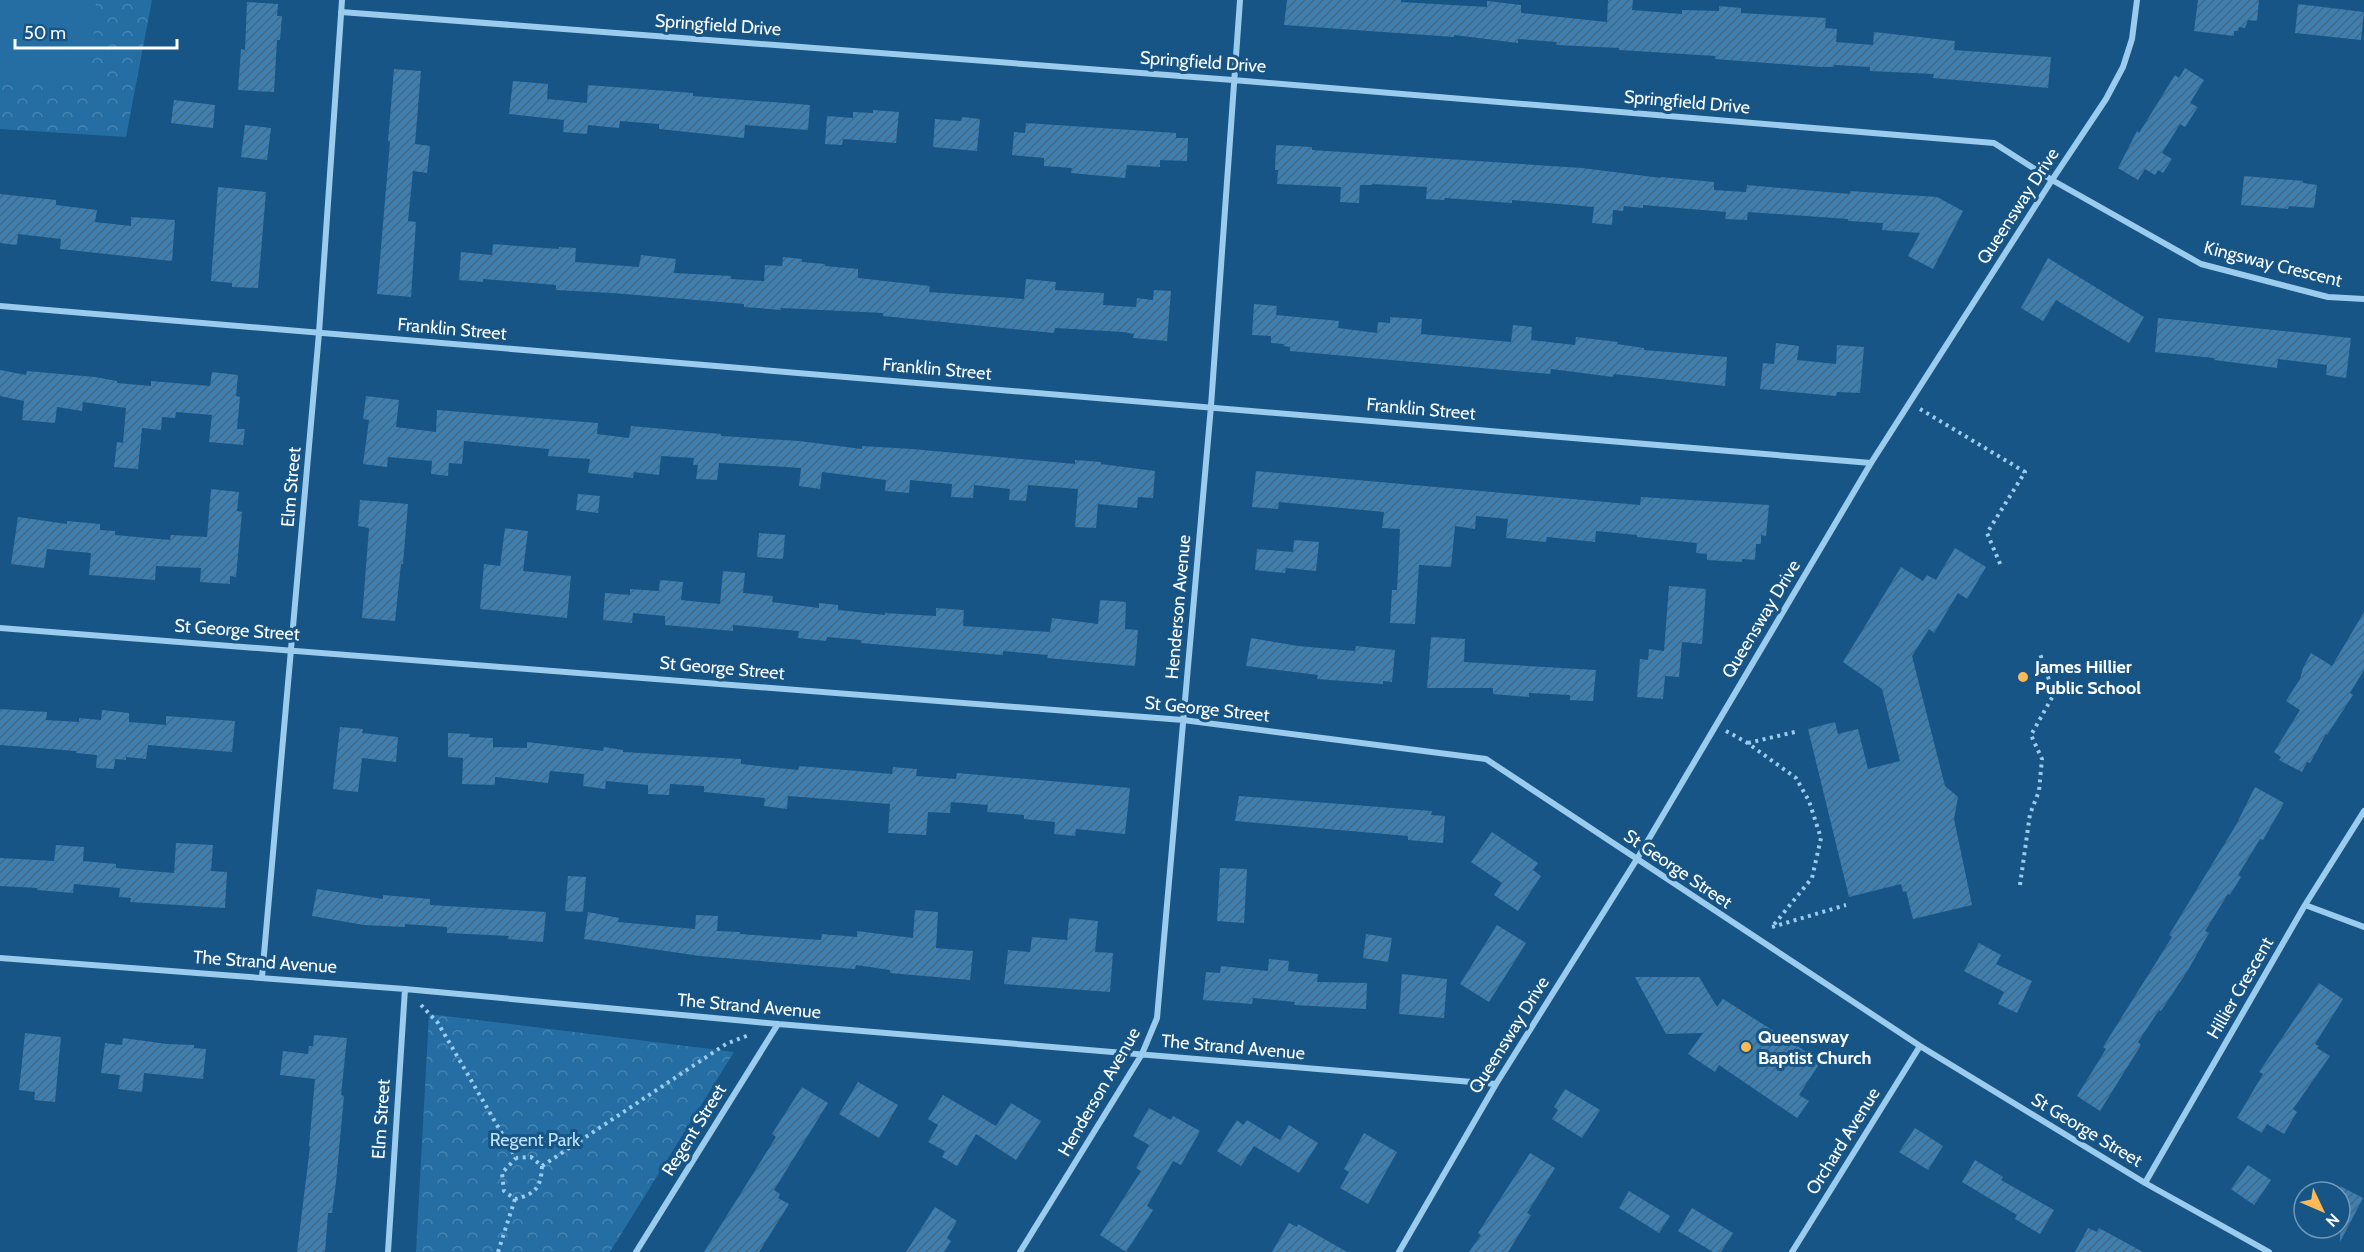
<svg xmlns="http://www.w3.org/2000/svg" width="2364" height="1252" font-family="Cabin,sans-serif">
<style>
.park{fill:url(#park-crowns)}
.pitch{fill:#256ea3}
.building{fill:url(#building-hatch)}
.lines{fill:none;stroke-linecap:round;stroke-linejoin:round}
.path{stroke:#9bcbed;stroke-width:4;stroke-dasharray:3 4.5;stroke-linecap:butt}
.minor{stroke:#9bcbed;stroke-width:6}
.poi-dot{fill:#ffb957;stroke:#165585;stroke-width:2}
.labels{text-anchor:middle;dominant-baseline:central;stroke-width:6;stroke-linejoin:round;paint-order:stroke}
.street-label{font-size:18px;fill:#fff;stroke:#165585}
.poi-label{font-size:18px;font-weight:bold;fill:#fff;stroke:#165585;text-anchor:start}
.park-label{font-size:18px;fill:#c0e2fa;stroke:#165585}
</style>
<defs>
<pattern id="park-crowns" width="20" height="18" patternUnits="userSpaceOnUse" patternTransform="scale(1.5)"><rect width="20" height="18" fill="#256ea3"/><path d="M2 6a3 3 0 1 1 6 0M12 15a3 3 0 1 1 6 0" fill="none" stroke="#4684b1"/></pattern>
<pattern id="building-hatch" width="6" height="6" patternUnits="userSpaceOnUse" patternTransform="scale(1.5)"><rect width="6" height="6" fill="#3e7faf"/><path d="M-1 1l2-2M0 6l6-6M5 7l2-2" fill="none" stroke="#446882"/></pattern>
</defs>
<rect width="100%" height="100%" fill="#165585"/>
<path class="park" d="M0,0H152L126,137L0,129Z
M429,1014L734,1052L610,1252H416Z"/>
<path class="pitch" d="M0,0H96L90,87L0,81Z"/>
<path class="building" d="M1287,0H1401V2L1487,7V1L1521,5V13L1607,22L1608,0H1633L1632,10L1682,14V10L1719,11V6L1741,8V13L1826,18L1825,28L1837,29L1836,42L1873,45L1874,32L1955,41L1954,50L2051,57L2048,88L1933,78L1934,74L1870,71V67L1834,65V67H1821L1715,59V56L1619,50V48L1556,45L1557,42L1518,39V43L1454,35V37L1284,25Z
M2198,0H2259L2257,21L2248,20L2245,28L2239,27L2238,31H2234V36L2194,31Z
M247,2L278,4L277,16H282L280,40H277L274,92L238,90L241,49L245,50Z
M2298,4L2364,12L2361,40L2295,33Z
M2185,68L2204,80L2190,103L2198,107L2185,127L2180,124L2162,153L2172,159L2163,173L2158,170L2155,175L2145,169L2138,180L2118,168L2137,131L2139,133L2175,75L2179,78Z
M394,69L421,71L415,144L430,146L427,173L413,171L408,221L416,222L411,297L377,294L390,142L388,141Z
M513,81L548,84L547,99L587,103L588,85L693,93V96L810,105L808,130L745,125L744,138L659,129V124L620,121L619,128L588,125L587,134L563,132L564,120L509,114Z
M174,100L215,105L213,128L171,123Z
M873,110L899,112L896,143L843,139L842,145L825,144L827,116L853,118V112L873,113Z
M962,117L980,119L977,151L933,147L935,119L961,121Z
M1026,123L1176,133V138H1188L1187,161L1160,160V167L1127,165L1125,178L1071,173L1072,168L1044,166V158L1012,155L1014,132L1025,133Z
M245,125L271,128L267,160L241,157Z
M1276,145L1312,147V150L1582,168L1661,178V177L1714,182V190L1746,192L1747,185L1850,194V191L1937,197L1963,211L1933,269L1908,256L1920,233L1882,230L1883,223L1848,221V219L1748,212L1747,220L1725,219L1726,212L1643,205V208L1624,206L1623,211L1613,210L1612,225L1592,223L1594,207L1512,200V203L1445,198L1444,200L1426,199L1427,187L1372,184V185H1360L1359,203L1340,202L1341,187L1277,184L1278,170H1275Z
M2244,176L2303,181V183L2317,185L2314,208L2289,206L2288,209L2241,205Z
M218,187L266,192L258,288L232,287V283L211,281Z
M0,194L56,200V205L97,210L95,222L131,226V217L175,220L172,261L60,249L61,239L18,234L17,245L0,243Z
M493,244L559,249V247L576,248L575,262L639,267L641,255L676,259L674,273L731,276V279L764,281L765,265L782,266L783,257L802,259V262L825,264V266L858,269V278L930,286L929,292L1024,299L1026,279L1056,282L1055,290L1104,293L1103,305L1136,307L1137,298L1153,300L1154,290L1171,291L1167,341L1133,338L1134,334L1123,332L1055,328L1054,333L883,316V313L781,308V310L744,307V304L612,293L556,290V285L483,279V282L459,280L461,252L492,255Z
M2048,258L2144,317L2129,343L2056,300L2043,321L2021,308Z
M1254,304L1277,306L1276,315L1339,321L1338,328L1377,333L1378,322L1390,323V317L1422,319L1421,334L1511,342L1513,325L1532,327L1531,340L1575,345L1576,337L1618,342L1617,344L1644,348V350L1727,357L1725,386L1614,374L1613,377L1551,369L1550,374L1290,351V347L1283,346L1284,344L1271,343V336L1252,335Z
M2158,318L2351,338L2346,378L2326,375L2327,365L2278,359L2277,368L2214,360V358L2155,352Z
M1776,343L1799,346L1797,360L1836,364L1837,345L1864,347L1860,393L1837,392L1836,396L1760,389L1763,363L1774,364Z
M0,370L26,375L27,371L95,377L117,381V383L151,386V381L210,386L212,372L238,375L236,396L240,397L237,429H245L243,445L209,442L212,415L176,412L175,418L162,417L161,430L142,428L138,469L114,467L117,442L123,443L126,408L83,402L82,411L57,407L55,423L22,420L24,401L0,396Z
M366,396L399,400L396,427L436,432L437,410L598,423L597,434L629,438L631,426L721,434V436L799,441L862,449V446L912,449L1075,464V460L1101,462V464L1155,471L1153,498L1138,497L1137,508L1098,504L1096,528L1075,527L1078,489L1028,485L1026,501L1009,500L1010,489L974,485L973,498L951,497L952,484L910,480L909,493L885,491L886,480L822,472L820,489L799,486L801,468L719,463L717,480L696,479L698,465H693L694,458L661,456L659,475L634,472L633,478L588,473L590,459L548,456L549,449L464,441L462,464L449,463L448,476L431,474L432,461L388,457L387,467L363,464L369,420L363,419Z
M1256,471L1640,505L1641,497L1769,505L1766,536L1761,535V544H1756L1755,560L1742,559V562L1707,560V554L1696,553L1697,543L1637,537V535L1596,531L1595,542L1547,537L1546,542L1506,538L1508,519L1476,516L1475,529L1455,526L1451,567L1419,565L1415,624L1390,623L1392,590H1397L1400,529L1382,528L1384,512L1279,502L1278,509L1252,507Z
M211,489L239,492L237,511L242,512L236,577L230,576V584L200,582L201,568L156,566L155,580L89,575L91,553L47,549L44,568L11,564L18,517L67,524V521L100,524V530L115,531V535L170,540L171,535L207,537Z
M578,494L600,496L598,513L576,510Z
M360,500L408,504L403,564H401L395,621L362,618L369,528L358,526Z
M505,528L528,531L523,571L571,576L567,618L480,609L484,564L500,566Z
M759,533L785,535L783,559L757,557Z
M1294,540L1319,542L1316,571L1286,568L1285,573L1255,570L1257,549L1293,552Z
M1955,548L1986,567L1967,599L1958,593L1934,633L1929,629L1912,656L1945,786L1958,797L1954,819L1972,905L1913,919L1906,891L1903,892L1901,884L1849,897L1808,729L1835,722L1838,734L1858,729L1868,769L1900,761L1882,689L1843,662L1901,567L1923,581L1927,575L1936,580Z
M723,571L745,573L743,593L773,596L772,602L819,608V603L838,605V610L885,615V613L936,616V608L964,610L963,626L1050,632L1052,618L1098,624L1100,600L1126,602L1125,629L1138,630L1135,666L1047,658L1048,655L1003,651V655L861,643V640L827,637L826,641L798,638L799,631L733,625V631L665,625V616L633,613L632,623L603,620L605,593L630,595V589L659,591L660,580L683,582L681,600L720,604Z
M1669,586L1706,589L1702,644L1682,642L1679,677L1665,676L1663,699L1637,697L1640,659L1648,660L1649,649L1664,651Z
M2364,612V670L2350,693L2353,695L2327,735L2326,734L2310,763L2307,762L2302,772L2279,760L2281,757L2274,752L2300,710L2286,701L2300,679L2303,668L2311,653L2332,666Z
M1431,637L1465,639L1464,662L1596,670L1593,701L1570,700V695L1529,693V697L1493,694V688H1427Z
M1251,638L1298,646L1355,651L1356,646L1395,650L1392,682L1383,681V684L1317,679L1318,675L1246,666Z
M0,709L47,712L46,720L79,722V718L101,720L102,710L129,713V722L166,725V716L235,721L232,752L148,745L146,759L126,757V760L115,759L114,769L96,768L97,755L76,753V751L0,745Z
M340,727L363,729L362,733L398,737L396,762L362,758L358,792L333,789Z
M448,733L470,734L469,737L493,738V747L527,748V742L603,751L604,747L623,750V752L741,759V764L798,770L799,766L892,774L893,767L917,769L916,776L956,779L957,773L1130,788L1125,834L1076,829L1075,836L1054,834L1055,822L1024,819V815L987,812L988,805L951,802L950,813L928,812L926,835L888,833L890,804L788,796L787,809L764,806L765,798L704,792V786L670,784L669,795L648,794V785L606,781L605,789L583,786L584,774L550,771L548,783L495,777V785L462,784L463,758L448,757Z
M2255,787L2284,803L2263,840L2260,839L2238,875L2241,877L2230,895L2228,894L2205,931L2209,933L2188,970L2161,1011L2159,1010L2138,1042L2141,1045L2100,1111L2077,1096L2106,1049L2103,1047L2172,937L2169,935L2236,825Z
M1239,796L1432,811L1431,815L1445,816L1443,843L1408,840V836L1235,821Z
M1492,832L1538,863L1533,870L1541,876L1518,911L1494,895L1502,883L1471,862Z
M176,843L213,845L211,871L227,872L225,908L130,902L131,898L119,897L120,888L74,884L73,893L37,890V888L0,886V858L54,861L56,845L84,847L83,861L116,864V868L174,873Z
M1220,868L1247,869L1244,923L1217,921Z
M568,876L586,877L583,912L565,911Z
M317,889L383,899V895L430,899V905L546,912L543,942L508,939L509,936L447,933V927L405,924V927L364,925L312,916Z
M915,910L938,912L936,948L973,951L970,980L890,973V970L856,965L855,969L700,956L584,939L588,912L619,918L618,922L695,929L696,915L718,916L717,931L740,932V934L821,940L822,934L857,937V931L913,938Z
M1069,918L1098,921L1095,952L1113,953L1110,992L1004,984L1008,950L1030,952L1032,937L1067,940Z
M1497,925L1526,943L1489,1002L1460,984Z
M1366,934L1392,938L1388,962L1363,958Z
M1979,943L2001,955L1996,964L2032,981L2017,1013L1998,1004L2004,992L1964,971Z
M1269,959L1289,961L1288,971L1318,974L1317,982L1367,983L1366,1009L1294,1005L1295,1002L1253,998L1252,1004L1203,1000L1206,972L1220,973L1221,966L1268,971Z
M1402,974L1447,979L1444,1018L1399,1014Z
M1635,977H1699L1717,1007L1723,999L1821,1061L1799,1095L1809,1101L1797,1118L1719,1065L1715,1072L1688,1054L1703,1033L1666,1034Z
M2319,983L2343,999L2315,1044L2319,1046L2317,1048L2330,1056L2293,1109L2297,1112L2284,1134L2267,1124L2262,1133L2237,1118L2263,1074L2259,1072Z
M25,1033L61,1037L55,1102L34,1100L35,1092L19,1090Z
M314,1035L347,1038L341,1095L344,1096L336,1182L332,1213H328L325,1252H297L310,1147L309,1146L315,1079L280,1075L283,1051L308,1054L309,1046H313Z
M123,1038L167,1044L194,1045V1048L206,1049L203,1079L144,1073L142,1092L118,1089L120,1075L101,1073L105,1043L122,1045Z
M858,1082L898,1105L879,1138L839,1114Z
M802,1087L828,1103L774,1190L780,1194L778,1198L789,1204L759,1252H704L776,1137L772,1134Z
M1565,1089L1600,1110L1582,1138L1552,1119L1558,1110L1554,1107Z
M943,1095L996,1126L1011,1103L1041,1121L1016,1160L976,1134L957,1166L942,1157L945,1151L928,1142L938,1125L928,1119Z
M1149,1108L1171,1120L1173,1116L1200,1131L1181,1165L1173,1161L1147,1206L1153,1210L1126,1252L1100,1235L1141,1171L1136,1168L1149,1145L1133,1136Z
M1237,1120L1243,1125L1247,1120L1280,1140L1289,1125L1318,1143L1299,1173L1254,1146L1241,1166L1217,1151Z
M1915,1128L1943,1146L1928,1170L1899,1152Z
M1364,1133L1397,1152L1368,1204L1340,1188L1349,1172L1344,1169Z
M1530,1153L1555,1168L1527,1213L1531,1215L1508,1252H1469L1481,1235L1478,1233Z
M1975,1160L2003,1177L2001,1180L2054,1210L2040,1234L2015,1219L2017,1215L1962,1182Z
M2248,1165L2271,1180L2254,1205L2231,1189Z
M2340,1186L2363,1198L2340,1242Z
M1629,1191L1670,1216L1659,1233L1619,1208Z
M935,1207L957,1221L947,1238L951,1241L944,1252H906Z
M1692,1208L1733,1233L1721,1252H1713L1678,1231Z
M1289,1223L1297,1227L1298,1224L1347,1252H1272Z
M2088,1228L2097,1232L2099,1228L2143,1252H2075Z"/>
<g class="lines">
<path class="path" d="M1920,409L2025,472L1987,533L2001,566
M1726,731L1746,742L1796,778L1809,801L1821,838L1812,878L1772,927
M1748,743L1799,731
M2020,885L2030,814L2039,791L2042,759L2031,735L2054,694L2039,651
M1772,927L1846,905
M421,1005L438,1023L516,1158L502,1173L504,1191L515,1199C536,1194 541,1187 542,1166L531,1157L516,1158
M542,1166L726,1044L749,1035
M498,1252L515,1199"/>
<path class="minor" d="M341,12L1233,80L1994,143L2052,180L2201,264L2328,297L2364,299
M0,306L1871,463
M0,628L1183,720L1486,759L1920,1046L2145,1183L2269,1252
M2305,905L2364,927
M0,958L405,989L778,1024L1496,1084
M262,977L319,333L342,0
M2145,1183L2305,905L2364,811
M388,1252L405,989
M636,1252L778,1024
M1020,1252L1142,1054L1157,1018L1211,406L1240,0
M1399,1252L1496,1084L1637,859L1871,463L2052,180L2106,99L2123,67L2132,39L2137,0
M1792,1252L1920,1046"/>
</g>
<g class="poi-dot">
<circle cx="2023" cy="677" r="6"/>
<circle cx="1746" cy="1047" r="6"/>
</g>
<g class="labels">
<g class="street-label">
<text transform="translate(718 25) rotate(4)">Springfield Drive</text>
<text transform="translate(1203 62) rotate(4)">Springfield Drive</text>
<text transform="translate(1687 102) rotate(5)">Springfield Drive</text>
<text transform="translate(2018 206) rotate(-57)">Queensway Drive</text>
<text transform="translate(2273 264) rotate(14)">Kingsway Crescent</text>
<text transform="translate(452 329) rotate(5)">Franklin Street</text>
<text transform="translate(937 369) rotate(5)">Franklin Street</text>
<text transform="translate(1421 409) rotate(5)">Franklin Street</text>
<text transform="translate(291 487) rotate(-85)">Elm Street</text>
<text transform="translate(1178 607) rotate(-85)">Henderson Avenue</text>
<text transform="translate(1761 619) rotate(-59)">Queensway Drive</text>
<text transform="translate(237 630) rotate(4)">St George Street</text>
<text transform="translate(722 668) rotate(5)">St George Street</text>
<text transform="translate(1207 709) rotate(6)">St George Street</text>
<text transform="translate(1678 869) rotate(34)">St George Street</text>
<text transform="translate(265 962) rotate(4)">The Strand Avenue</text>
<text transform="translate(2240 988) rotate(-60)">Hillier Crescent</text>
<text transform="translate(749 1006) rotate(5)">The Strand Avenue</text>
<text transform="translate(1509 1035) rotate(-58)">Queensway Drive</text>
<text transform="translate(1233 1047) rotate(5)">The Strand Avenue</text>
<text transform="translate(1099 1092) rotate(-60)">Henderson Avenue</text>
<text transform="translate(381 1119) rotate(-86)">Elm Street</text>
<text transform="translate(694 1130) rotate(-58)">Regent Street</text>
<text transform="translate(2087 1130) rotate(31)">St George Street</text>
<text transform="translate(1843 1141) rotate(-58)">Orchard Avenue</text>
</g>
<g class="poi-label">
<text x="2035" y="667">James Hillier<tspan x="2035" dy="21">Public School</tspan></text>
<text x="1758" y="1037">Queensway<tspan x="1758" dy="21">Baptist Church</tspan></text>
</g>
<g class="park-label">
<text x="535" y="1140">Regent Park</text>
</g>
</g>
<g transform="translate(2322 1210) rotate(134)"><circle r="28" fill="#165585" stroke="#7399b6" stroke-width="1.5"/>
<path d="M0-4.5L10 22L0 15L-10 22Z" fill="#ffb957"/>
<text y="-9" font-size="16" font-weight="bold" text-anchor="middle" fill="#ffffff">N</text>
</g>
<path d="M15 39v9h162v-9" fill="none" stroke="#ffffff" stroke-width="3"/>
<text x="24" y="39" font-size="18" fill="#ffffff" stroke="#165585" stroke-width="4.5" paint-order="stroke">50 m</text>
</svg>
